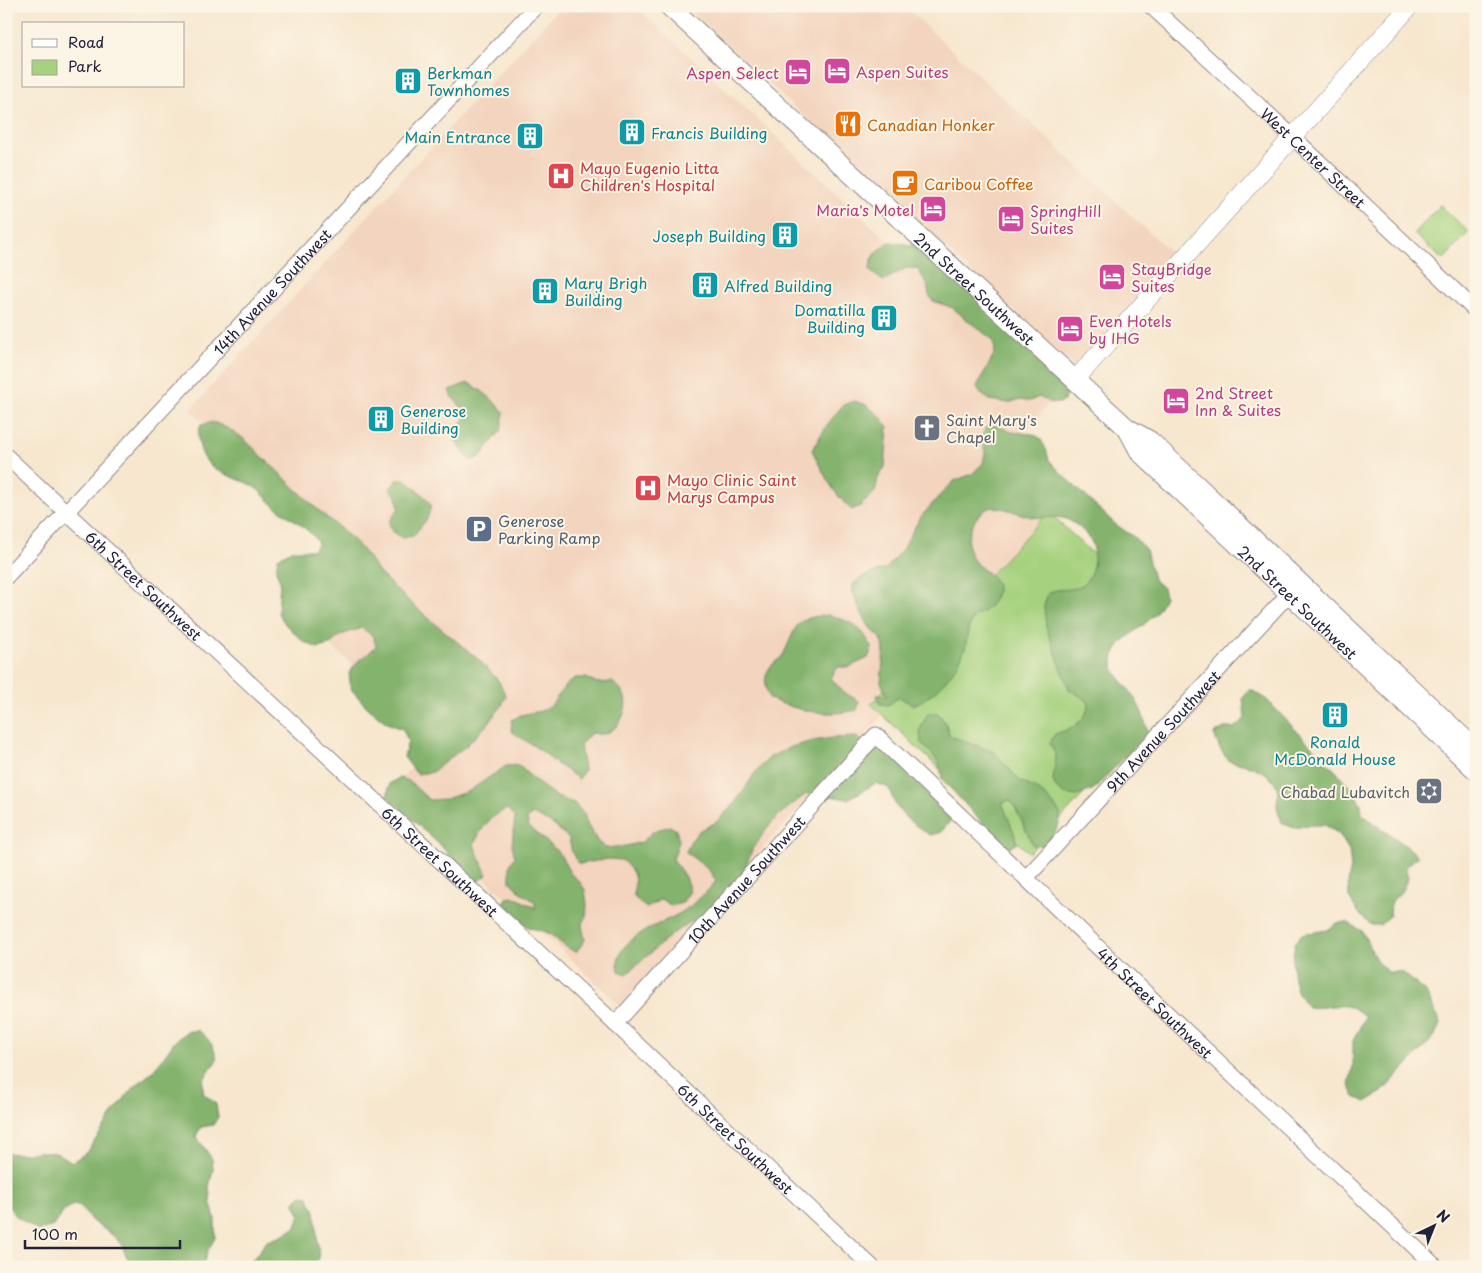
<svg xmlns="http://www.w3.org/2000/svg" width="1482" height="1273" font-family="'Playpen Sans',sans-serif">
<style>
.built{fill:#f3d4be}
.green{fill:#a6d17e;stroke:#647a5c}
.forest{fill:#84b36d;stroke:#536a54}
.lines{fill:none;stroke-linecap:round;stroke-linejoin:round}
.tertiary-casing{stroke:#8c8485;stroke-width:17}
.secondary-casing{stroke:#8c8485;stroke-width:19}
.primary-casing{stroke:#8c8485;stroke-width:21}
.tertiary{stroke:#fff;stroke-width:15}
.secondary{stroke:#fff;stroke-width:18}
.primary{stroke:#fff;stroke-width:19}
.labels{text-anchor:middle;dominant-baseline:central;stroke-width:4;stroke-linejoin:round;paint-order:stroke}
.hotel-label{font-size:15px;fill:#b23c85;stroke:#fcf5e5;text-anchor:start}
.culture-label{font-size:15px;fill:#0d838f;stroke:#fcf5e5;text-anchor:start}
.food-label{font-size:15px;fill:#c56008;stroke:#fcf5e5;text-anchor:start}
.street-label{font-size:15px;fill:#22223b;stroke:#fcf5e5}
.health-label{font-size:15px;fill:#be3a42;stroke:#fcf5e5;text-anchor:start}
.worship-label{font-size:15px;fill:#5b616d;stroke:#fcf5e5;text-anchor:start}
.service-label{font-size:15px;fill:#4e5e75;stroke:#fcf5e5;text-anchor:start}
</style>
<rect width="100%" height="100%" fill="#fcf5e5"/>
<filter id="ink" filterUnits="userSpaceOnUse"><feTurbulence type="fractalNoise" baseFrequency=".02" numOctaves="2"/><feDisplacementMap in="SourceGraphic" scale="10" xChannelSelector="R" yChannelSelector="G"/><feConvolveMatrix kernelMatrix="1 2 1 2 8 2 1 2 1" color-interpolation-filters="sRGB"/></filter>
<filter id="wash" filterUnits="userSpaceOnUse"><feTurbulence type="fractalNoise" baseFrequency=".0096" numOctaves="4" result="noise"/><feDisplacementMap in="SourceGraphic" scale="20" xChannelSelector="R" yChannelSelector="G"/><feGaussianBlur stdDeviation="1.12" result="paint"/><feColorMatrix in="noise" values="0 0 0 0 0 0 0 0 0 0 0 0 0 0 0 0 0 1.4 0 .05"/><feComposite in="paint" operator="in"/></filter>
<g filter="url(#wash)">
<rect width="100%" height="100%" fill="#f7e7cf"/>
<path class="built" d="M561,6H635L1056,396L995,463L1047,513L871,704L882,716L876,724L620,1005L390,790L435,742L278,596L330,538L190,410Z
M686,6H904L1178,259L1075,369Z"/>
<path class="green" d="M1440,205L1469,232L1443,260L1414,234Z
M1048,512L1143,600L1078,670L1143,730L1029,853L871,704Z"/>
<path class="forest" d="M890,242L913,245L928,250L1057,373L1066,392L1064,401C1055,406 1048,402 1039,397L1030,401L1018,400L1008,403L990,400L980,393L977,386L993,357L995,349L992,339L967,320L953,308L933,301L929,295L927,284L917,268H907L883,281L870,271C870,256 878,250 890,242Z
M468,383C483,390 493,400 504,412L501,430L480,457L471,461L456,442L455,433L468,414L451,396L449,390Z
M854,401L866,405L882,418L888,427L885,467L878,478L875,492L862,505L852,510C833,494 823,472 812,450L827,425L843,405Z
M213,422L229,429L244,439L317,509L354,540L369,558L379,573L413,605L479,660L498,680L506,696L501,707L487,725L467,745L432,772L417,774L404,757L408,741L403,729L387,723L367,707L351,689L349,673L359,660L368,654L376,646L373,636L362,628L341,635L329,645L318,648L304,642L286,625L278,613L280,581L276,571L278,558L291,550H314L318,542C307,527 292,519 277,508C270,502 264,495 257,489C238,475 206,475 200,447C198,438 197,434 201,425Z
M996,425L1011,432L1032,434L1040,438L1046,449L1049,460L1060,472L1115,524L1135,538L1146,550L1153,579L1163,588L1165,597C1161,605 1157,612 1150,619C1137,632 1107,646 1114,669C1118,678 1127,686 1132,694C1140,706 1145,719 1148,733L1094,789L1077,796L1064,794L1056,788L1053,780L1056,756L1050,743L1055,734C1071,729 1089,721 1088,701L1069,689L1046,627L1044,606L1048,593C1056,589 1061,590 1070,589C1085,588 1092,575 1094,560C1094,557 1094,549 1093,545C1090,535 1073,520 1063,518C1053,516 1042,519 1032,517C1020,515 996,502 985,510C969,521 961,547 976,563C983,571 997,576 997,588C997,597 992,605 985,610C981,614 976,614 973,618C966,629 968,640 964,651C955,673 935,696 913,705L899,697L888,705L880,704L876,695L887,696L881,682L884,650L881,638L870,628L861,612L853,592V584L864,576L887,568L903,548L920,518L940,495L954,481L972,474L983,463L985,453L982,437L985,428Z
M397,480H406C415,489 426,495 431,506L427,519L413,536L402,538L391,530L389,522L399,508L397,497L390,489Z
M830,615C854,624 860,624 872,648L868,658L849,667H838L831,678L843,692L859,701L857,710C826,717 799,711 770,699C764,686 763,674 773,664C777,660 782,658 784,653C798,625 793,617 830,615Z
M575,678H586L598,683L612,682C615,684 619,687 621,690C633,704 620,731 603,734C600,735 595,733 591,733L580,745L584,770L579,779L554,762L543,752L511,731L512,720L521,715L541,711L551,706L565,686Z
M1250,689L1265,698L1350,786L1361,804L1362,814C1380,829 1401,840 1418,856L1405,868L1408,878L1401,892L1391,902L1390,916L1380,925H1371L1361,916L1349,898L1348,882L1351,868L1349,850L1339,834L1325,825H1310L1294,828L1282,823L1277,807L1278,787L1267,774L1251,766L1229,761L1220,749L1214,734L1224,728H1234L1245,719L1243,698Z
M928,713H938L946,724L950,736L994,752L1020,781L1036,789L1048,798L1060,813C1060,828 1054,836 1043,846L1033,845L1016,809L1010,800L1002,803L1013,830L1017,844L1009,848L999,841L942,779C940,759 935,757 921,743L920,730Z
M856,737L872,747L886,748L949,806L952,819L941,832L930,835C908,820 897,815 889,788L876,783L848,799L830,796L806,794L779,815L767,828L752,850L742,876L709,910L672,934L627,974L619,971C610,939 661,925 682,912C694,904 707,892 716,881L709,870L686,852L690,842L700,830L715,823L727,811L742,794L754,774L770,757L791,747L813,741L832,738Z
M518,765L539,784L557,797L574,803L584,814L588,826L598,842L605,848L626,846L642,842L653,831L670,826L676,830L679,841L673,859L685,877L690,891L682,903L671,906L661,899L647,908C623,892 640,892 633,873C631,869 626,864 622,860L608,859L579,864L572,853L569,838L552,824L533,814L527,818L528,826L552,846L561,856L570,873L580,882L585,890L587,905L586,916L582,926L585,940L576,952L566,947L549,933L528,927L504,906L506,898L514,897L536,908L534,901L523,894L510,882V865L515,857L512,845L515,817L507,809C490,816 480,829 474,845L487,875L477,882L470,877L440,845L387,796L390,783L399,778L409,781L429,800L446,799L469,791L506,766Z
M1347,922L1362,931L1377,962L1388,972H1402L1426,992L1440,1024L1434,1037L1382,1092L1366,1102L1355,1097L1349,1085L1353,1066V1041L1365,1017C1346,997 1331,1010 1308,1007L1298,994L1294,980L1292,963L1295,943L1302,934L1328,930L1337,923Z
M197,1030C208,1037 215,1047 217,1060L203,1080V1093L216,1104L218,1117L213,1125L201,1127L196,1136L212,1159L213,1169L209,1187L211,1205L215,1218V1238L208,1250L202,1267H133C126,1258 124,1247 117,1239C110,1231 98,1227 91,1220C85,1214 83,1205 74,1204L62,1213L53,1226L38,1231L16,1216L6,1204V1152C20,1157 36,1150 50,1152C59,1153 65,1158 72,1162L87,1152L118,1107L130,1091L154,1070L174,1042L186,1032Z
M302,1195L308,1197L315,1211L319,1259L311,1267H247L267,1241L282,1236L296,1227L300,1214L294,1202Z"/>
</g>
<g filter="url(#ink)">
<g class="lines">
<g class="tertiary-casing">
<g id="tertiary">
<path id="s1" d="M1151,6L1294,138L1476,311"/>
<path id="s2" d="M6,456L625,1033L872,1267"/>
<path id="s3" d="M6,577L536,6"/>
<path id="s4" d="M1026,878L1297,585"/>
<path id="s5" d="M615,1024L876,735L1175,1021L1436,1267"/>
</g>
</g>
<g class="secondary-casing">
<path id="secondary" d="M1075,380L1410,6"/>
</g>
<g class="primary-casing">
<g id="primary">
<path id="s6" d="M669,6L1127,428L1150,441L1476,750"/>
<path id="s7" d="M1127,428L1140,452L1476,770"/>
</g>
</g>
<use href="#tertiary" class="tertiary"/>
<use href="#secondary" class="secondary"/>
<use href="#primary" class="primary"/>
</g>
</g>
<defs>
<g id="hotel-square" transform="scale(1.4375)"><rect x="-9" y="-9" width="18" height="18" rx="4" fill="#d1479c" stroke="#fcf5e5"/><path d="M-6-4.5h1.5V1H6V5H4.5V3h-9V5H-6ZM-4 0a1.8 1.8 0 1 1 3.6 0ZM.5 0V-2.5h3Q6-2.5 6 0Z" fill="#fff"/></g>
<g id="building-square" transform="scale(1.4375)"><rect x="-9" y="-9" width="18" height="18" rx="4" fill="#0f9aa8" stroke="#fcf5e5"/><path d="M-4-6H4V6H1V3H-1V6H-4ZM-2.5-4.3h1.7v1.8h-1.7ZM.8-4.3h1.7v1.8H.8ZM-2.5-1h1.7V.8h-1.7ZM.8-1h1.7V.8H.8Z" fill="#fff"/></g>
<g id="restaurant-square" transform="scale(1.4375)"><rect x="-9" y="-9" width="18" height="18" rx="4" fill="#e8710a" stroke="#fcf5e5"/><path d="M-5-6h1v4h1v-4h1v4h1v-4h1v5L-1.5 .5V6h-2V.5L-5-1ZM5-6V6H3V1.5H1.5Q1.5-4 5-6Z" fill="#fff"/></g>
<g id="hospital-square" transform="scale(1.4375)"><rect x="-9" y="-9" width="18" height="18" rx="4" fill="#e0444e" stroke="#fcf5e5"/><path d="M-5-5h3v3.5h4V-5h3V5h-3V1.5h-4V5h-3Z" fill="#fff"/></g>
<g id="cafe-square" transform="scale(1.4375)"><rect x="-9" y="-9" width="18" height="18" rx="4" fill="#e8710a" stroke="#fcf5e5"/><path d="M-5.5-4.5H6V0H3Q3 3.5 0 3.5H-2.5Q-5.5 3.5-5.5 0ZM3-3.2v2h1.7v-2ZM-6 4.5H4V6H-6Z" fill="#fff"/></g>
<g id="church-square" transform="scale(1.4375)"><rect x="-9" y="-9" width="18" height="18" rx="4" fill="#6b7280" stroke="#fcf5e5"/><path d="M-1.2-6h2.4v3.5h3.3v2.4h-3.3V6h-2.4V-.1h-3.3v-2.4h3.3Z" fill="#fff"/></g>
<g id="parking-square" transform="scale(1.4375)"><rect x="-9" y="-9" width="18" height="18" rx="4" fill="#5c6f8a" stroke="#fcf5e5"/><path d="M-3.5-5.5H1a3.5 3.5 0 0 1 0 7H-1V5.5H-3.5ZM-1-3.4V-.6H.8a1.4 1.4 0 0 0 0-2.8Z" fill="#fff"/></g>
<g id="synagogue-square" transform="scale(1.4375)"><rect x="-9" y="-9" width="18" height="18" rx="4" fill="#6b7280" stroke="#fcf5e5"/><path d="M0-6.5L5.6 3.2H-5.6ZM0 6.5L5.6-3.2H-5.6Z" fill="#fff"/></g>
</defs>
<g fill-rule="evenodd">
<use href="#hotel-square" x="837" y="71"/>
<use href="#hotel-square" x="798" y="72"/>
<use href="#building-square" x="408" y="81"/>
<use href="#restaurant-square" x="848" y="124"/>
<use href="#building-square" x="632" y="132"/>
<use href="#building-square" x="530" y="136"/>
<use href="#hospital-square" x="561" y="176"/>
<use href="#cafe-square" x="905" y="183"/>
<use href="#hotel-square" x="933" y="209"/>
<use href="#hotel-square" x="1011" y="219"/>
<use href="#building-square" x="785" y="235"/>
<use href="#hotel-square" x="1112" y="277"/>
<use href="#building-square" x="705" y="285"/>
<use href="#building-square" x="545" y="291"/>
<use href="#building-square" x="884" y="318"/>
<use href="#hotel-square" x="1070" y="329"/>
<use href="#hotel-square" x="1176" y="401"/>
<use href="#building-square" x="381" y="419"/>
<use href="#church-square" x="927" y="428"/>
<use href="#hospital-square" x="648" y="488"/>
<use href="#parking-square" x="479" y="529"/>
<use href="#building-square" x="1335" y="715"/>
<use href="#synagogue-square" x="1429" y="791"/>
</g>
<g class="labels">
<g class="hotel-label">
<text x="856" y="71">Aspen Suites</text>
<text x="779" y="72" text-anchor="end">Aspen Select</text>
<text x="914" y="209" text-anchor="end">Maria's Motel</text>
<text x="1030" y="210">SpringHill<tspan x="1030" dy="17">Suites</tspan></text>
<text x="1131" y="268">StayBridge<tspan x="1131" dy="17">Suites</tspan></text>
<text x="1089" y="320">Even Hotels<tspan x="1089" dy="17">by IHG</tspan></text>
<text x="1195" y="392">2nd Street<tspan x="1195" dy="17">Inn &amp; Suites</tspan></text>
</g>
<g class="culture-label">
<text x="427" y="72">Berkman<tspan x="427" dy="17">Townhomes</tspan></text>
<text x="651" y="132">Francis Building</text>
<text x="511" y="136" text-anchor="end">Main Entrance</text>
<text x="766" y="235" text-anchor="end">Joseph Building</text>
<text x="564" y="282">Mary Brigh<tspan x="564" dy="17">Building</tspan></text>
<text x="724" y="285">Alfred Building</text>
<text x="865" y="309" text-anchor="end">Domatilla<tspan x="865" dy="17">Building</tspan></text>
<text x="400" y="410">Generose<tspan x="400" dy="17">Building</tspan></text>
<text x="1335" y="741" text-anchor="middle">Ronald<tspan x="1335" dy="17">McDonald House</tspan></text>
</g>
<g class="food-label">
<text x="867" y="124">Canadian Honker</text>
<text x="924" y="183">Caribou Coffee</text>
</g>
<g class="street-label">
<text stroke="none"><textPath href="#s1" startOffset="222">West Center Street</textPath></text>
<text stroke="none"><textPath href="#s6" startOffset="416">2nd Street Southwest</textPath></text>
<text stroke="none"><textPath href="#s3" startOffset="390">14th Avenue Southwest</textPath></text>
<text stroke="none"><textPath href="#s2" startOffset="189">6th Street Southwest</textPath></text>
<text stroke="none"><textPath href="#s7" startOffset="245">2nd Street Southwest</textPath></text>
<text stroke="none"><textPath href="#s4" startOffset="201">9th Avenue Southwest</textPath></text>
<text stroke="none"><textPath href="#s2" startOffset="594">6th Street Southwest</textPath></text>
<text stroke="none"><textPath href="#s5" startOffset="195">10th Avenue Southwest</textPath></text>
<text stroke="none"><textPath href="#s5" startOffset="776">4th Street Southwest</textPath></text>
<text stroke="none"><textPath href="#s2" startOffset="999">6th Street Southwest</textPath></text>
</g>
<g class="health-label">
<text x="580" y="167">Mayo Eugenio Litta<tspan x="580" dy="17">Children's Hospital</tspan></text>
<text x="667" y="479">Mayo Clinic Saint<tspan x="667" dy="17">Marys Campus</tspan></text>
</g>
<g class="worship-label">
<text x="946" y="419">Saint Mary's<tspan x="946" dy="17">Chapel</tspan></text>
<text x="1410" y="791" text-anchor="end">Chabad Lubavitch</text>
</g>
<g class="service-label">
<text x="498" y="520">Generose<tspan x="498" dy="17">Parking Ramp</tspan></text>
</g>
</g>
<rect width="1482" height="1273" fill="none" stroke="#fcf5e5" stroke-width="25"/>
<rect x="22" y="22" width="162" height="65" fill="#fcf5e5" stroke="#a5a1a1"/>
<rect x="32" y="39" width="25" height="8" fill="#ffffff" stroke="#a5a1a1"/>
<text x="68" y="48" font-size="15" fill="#22223b">Road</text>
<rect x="32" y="60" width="25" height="15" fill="#a6d17e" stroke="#a5a1a1"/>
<text x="68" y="72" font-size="15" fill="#22223b">Park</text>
<g transform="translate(1434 1226) rotate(43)" stroke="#fcf5e5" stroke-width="4" paint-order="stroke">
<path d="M0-4L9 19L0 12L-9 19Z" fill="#22223b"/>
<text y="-8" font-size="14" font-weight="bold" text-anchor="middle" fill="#22223b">N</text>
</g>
<path d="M25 1240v8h155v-8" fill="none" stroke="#22223b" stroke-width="2.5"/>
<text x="32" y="1240" font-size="15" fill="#22223b" stroke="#fcf5e5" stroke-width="4" paint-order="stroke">100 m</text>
</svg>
